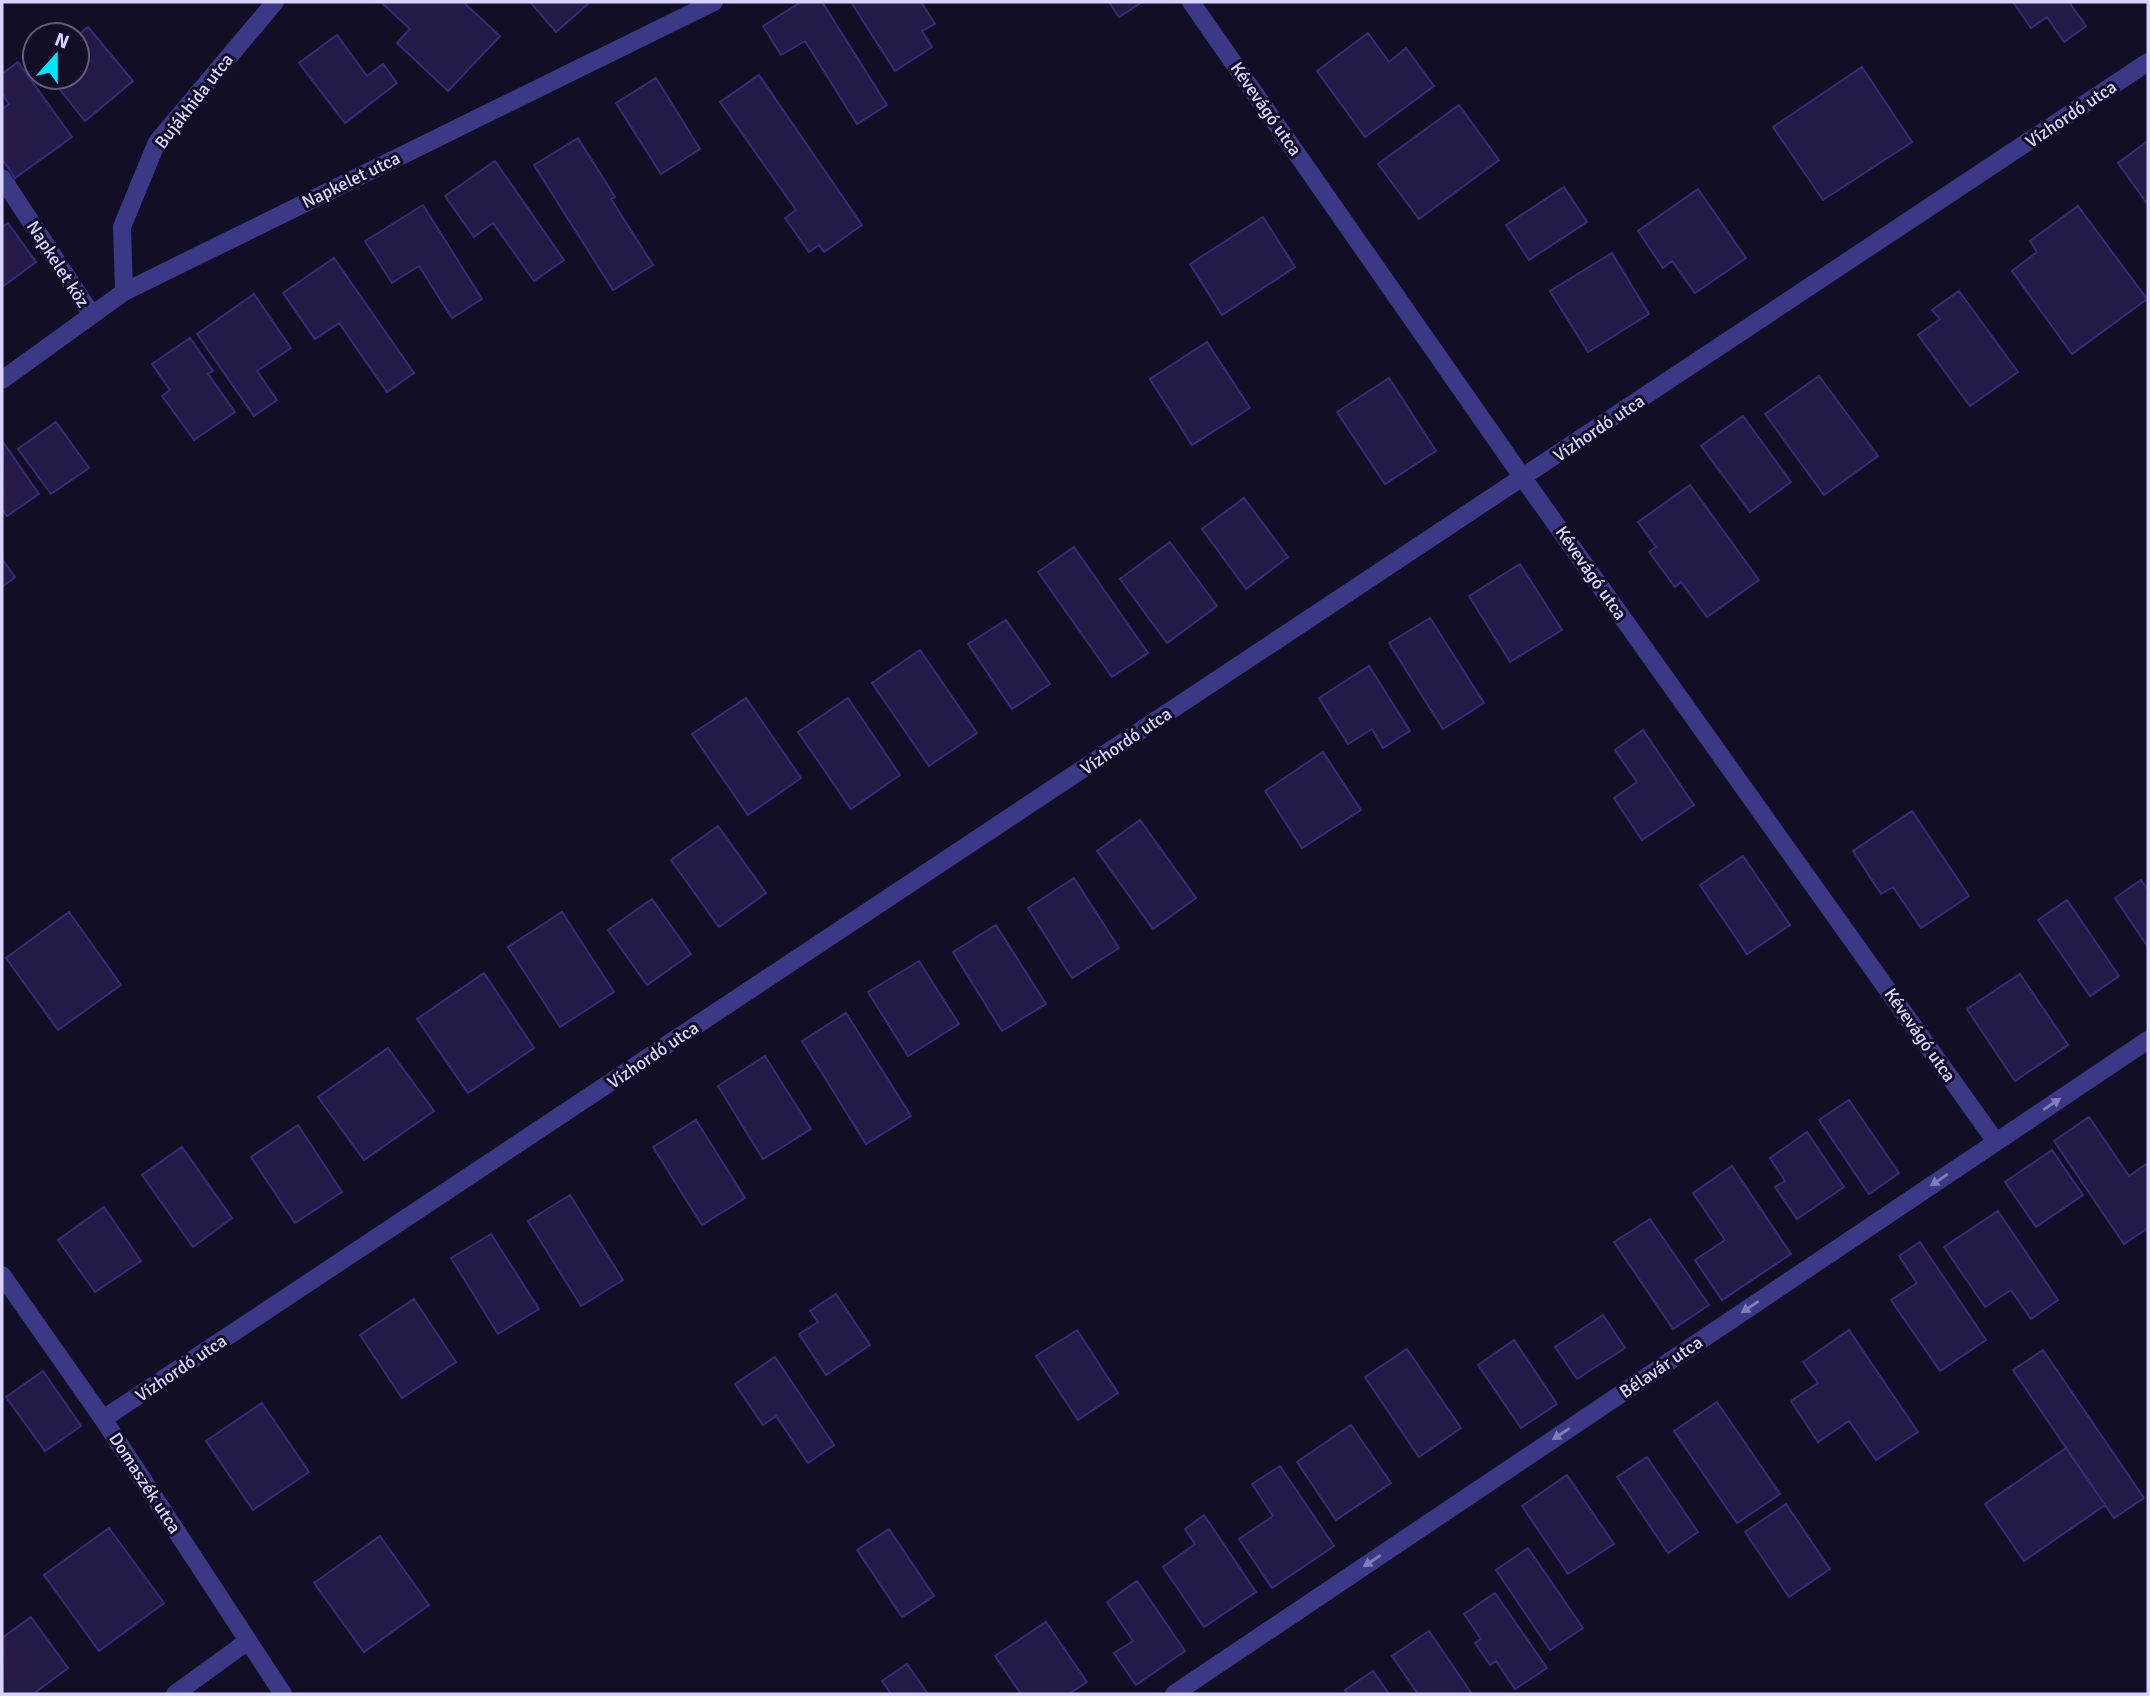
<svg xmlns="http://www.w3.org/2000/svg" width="2150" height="1696" font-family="Signika,sans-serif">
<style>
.building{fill:#231a48;stroke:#392b74;stroke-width:2}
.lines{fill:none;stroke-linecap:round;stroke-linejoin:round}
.pedestrian{stroke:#3b3886;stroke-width:18}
.minor{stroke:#3b3886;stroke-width:18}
.oneway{fill:#827ebc}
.labels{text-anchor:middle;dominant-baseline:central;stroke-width:6;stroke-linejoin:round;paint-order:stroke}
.street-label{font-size:18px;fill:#d8d3ff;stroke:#120e26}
</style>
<rect width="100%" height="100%" fill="#120e26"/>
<path class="building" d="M381,2H463L500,36L448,91L397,43L410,29Z
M530,2H590L556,32Z
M801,2H822L887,105L857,124L805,41L781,55L763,26Z
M851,2H921L935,24L922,31L932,47L895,71Z
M1109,2H1142L1119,17Z
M2013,2H2069L2086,26L2064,42L2047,17L2031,28Z
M88,27L133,81L85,121L50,77H77V36Z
M1368,33L1389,62L1406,48L1434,86L1365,137L1317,71Z
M337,35L367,76L383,64L397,83L345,123L299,63Z
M18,62L72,137L15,178L2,159V109L9,104L2,94V74Z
M1862,67L1912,142L1823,200L1773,127Z
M759,75L862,225L824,252L819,245L809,252L785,218L796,210L720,102Z
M656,78L700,149L661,174L616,103Z
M1459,105L1499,160L1419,219L1378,164Z
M578,138L615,197L611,199L653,265L613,290L534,165Z
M2148,141V205L2118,163Z
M495,161L564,260L534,281L493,223L474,237L445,196Z
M1564,187L1587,222L1529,260L1506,225Z
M1698,189L1746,258L1695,293L1672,261L1663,268L1638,231Z
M423,205L482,299L452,318L419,266L392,283L365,241Z
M2078,206L2147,299L2072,354L2012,271L2037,252L2030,241Z
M1263,217L1295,267L1222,315L1190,264Z
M8,223L36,262L2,287V227Z
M1612,253L1649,314L1588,352L1550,291Z
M334,258L414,373L387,392L339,323L315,339L283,293Z
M1959,291L2018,372L1970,406L1918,335L1940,319L1932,310Z
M254,294L291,348L257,371L277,400L254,416L197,334Z
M190,338L213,371L208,374L235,412L194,440L162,396L170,390L152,364Z
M1207,342L1250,408L1192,445L1150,379Z
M1819,376L1878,456L1824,495L1765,414Z
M1389,378L1436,451L1385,484L1337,412Z
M1743,416L1791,482L1750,512L1701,446Z
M56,422L89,468L51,494L18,449Z
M3,442L39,494L7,516L2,509Z
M1690,485L1759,580L1707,617L1681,582L1675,587L1649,552L1656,547L1638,522Z
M1244,498L1288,557L1246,589L1202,529Z
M1170,542L1217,606L1167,643L1120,579Z
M1074,547L1148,653L1112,677L1038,572Z
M2,559L15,577L2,587Z
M1520,564L1562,630L1510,662L1469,596Z
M1430,618L1484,703L1443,729L1389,643Z
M1006,620L1050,684L1012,709L968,644Z
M920,650L977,733L929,766L872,683Z
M1369,666L1410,731L1383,748L1372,729L1348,744L1319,698Z
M746,698L801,778L748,815L692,734Z
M848,698L900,775L851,809L798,732Z
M1643,730L1694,805L1642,840L1614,798L1637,782L1615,750Z
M1323,752L1361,810L1302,848L1265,791Z
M1912,811L1969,896L1921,928L1893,887L1881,894L1853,851Z
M1140,820L1196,898L1153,929L1097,851Z
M718,826L766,893L719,927L671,860Z
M1743,856L1790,925L1747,954L1700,885Z
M1074,878L1119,948L1072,978L1028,908Z
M2141,880L2148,890V947L2115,898Z
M652,899L691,954L647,985L608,930Z
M2067,900L2119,976L2090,996L2038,920Z
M69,912L121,985L58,1030L6,958Z
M562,912L614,992L560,1027L508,947Z
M996,925L1046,1004L1002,1031L953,952Z
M919,961L959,1024L908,1056L868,992Z
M484,973L534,1048L468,1093L417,1019Z
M2020,974L2068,1045L2015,1081L1967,1009Z
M846,1013L911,1116L866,1144L802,1041Z
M388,1048L434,1111L364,1160L318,1097Z
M765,1056L811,1129L763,1159L718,1086Z
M1849,1100L1899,1173L1869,1194L1819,1120Z
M2089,1117L2129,1176L2148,1163V1228L2124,1244L2054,1141Z
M696,1120L745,1198L702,1225L653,1147Z
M298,1125L342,1192L295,1223L251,1157Z
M1807,1132L1844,1187L1797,1219L1775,1187L1785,1181L1770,1158Z
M182,1147L232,1218L193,1247L142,1175Z
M2052,1150L2083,1195L2036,1227L2005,1182Z
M1732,1166L1791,1254L1722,1300L1695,1260L1725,1240L1693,1193Z
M570,1195L623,1280L581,1306L528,1221Z
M104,1207L141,1261L95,1292L58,1240Z
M1998,1211L2058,1300L2031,1319L2011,1290L1985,1307L1944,1247Z
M1650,1219L1709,1305L1673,1329L1614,1242Z
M491,1234L539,1309L498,1334L451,1258Z
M1920,1242L1986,1340L1940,1371L1891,1300L1917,1283L1899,1256Z
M836,1294L870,1345L826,1375L799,1334L818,1322L810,1311Z
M414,1299L456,1362L402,1398L360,1335Z
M1603,1315L1625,1348L1577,1379L1555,1347Z
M1077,1330L1118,1393L1078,1420L1036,1356Z
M1849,1330L1918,1432L1876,1460L1849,1421L1818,1442L1791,1401L1818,1383L1803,1362Z
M1514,1340L1557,1404L1521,1428L1478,1365Z
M1407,1349L1461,1428L1419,1457L1365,1377Z
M2043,1350L2144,1498L2114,1518L2013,1370Z
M775,1357L834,1445L808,1463L776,1416L763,1425L735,1384Z
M43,1371L81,1426L45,1451L6,1397Z
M1717,1402L1780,1494L1737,1523L1674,1431Z
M262,1403L309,1472L253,1510L206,1441Z
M1351,1425L1391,1483L1336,1520L1297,1462Z
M2066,1448L2105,1505L2024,1561L1985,1504Z
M1647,1457L1698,1532L1668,1553L1617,1477Z
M1280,1466L1334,1546L1272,1588L1239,1539L1273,1516L1252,1484Z
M1567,1475L1614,1544L1568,1574L1522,1506Z
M1786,1504L1830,1569L1789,1597L1745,1532Z
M1204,1515L1256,1592L1204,1627L1163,1567L1195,1544L1185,1529Z
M109,1528L164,1603L99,1651L44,1575Z
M889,1529L934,1596L902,1617L857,1550Z
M380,1536L429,1605L364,1652L314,1583Z
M1528,1548L1583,1628L1550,1650L1496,1570Z
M1137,1581L1185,1651L1136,1685L1114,1653L1133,1641L1107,1602Z
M1495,1593L1547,1668L1515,1689L1496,1661L1490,1665L1475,1643L1481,1639L1464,1614Z
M31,1617L68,1668L33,1694H3L2,1638Z
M1046,1622L1087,1682L1069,1694H1021L995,1656Z
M1429,1631L1472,1694H1418L1392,1656Z
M907,1664L928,1694H891L882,1681Z
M1373,1671L1389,1694H1348L1345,1690Z"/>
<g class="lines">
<path class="pedestrian" d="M2,178L92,315"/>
<path class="minor" d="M1191,2L1523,478L1996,1142
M124,292L122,227L157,142L275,2
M2,380L124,292L714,2
M2,1275L103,1419L283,1694
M103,1419L2148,62
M175,1694L248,1641
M1174,1694L2148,1040"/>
</g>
<defs><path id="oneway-solid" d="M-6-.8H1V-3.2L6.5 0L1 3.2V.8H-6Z" transform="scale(1.75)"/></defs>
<g class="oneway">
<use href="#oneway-solid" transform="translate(2052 1104) rotate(-34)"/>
<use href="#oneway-solid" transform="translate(1939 1180) rotate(146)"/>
<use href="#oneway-solid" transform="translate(1750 1307) rotate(146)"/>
<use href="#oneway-solid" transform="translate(1561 1434) rotate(146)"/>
<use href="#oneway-solid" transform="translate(1372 1561) rotate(146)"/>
</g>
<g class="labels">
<g class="street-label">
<text transform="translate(194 101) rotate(-52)">Bujákhida utca</text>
<text transform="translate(1266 109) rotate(55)">Kévevágó utca</text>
<text transform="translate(2071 114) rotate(-34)">Vízhordó utca</text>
<text transform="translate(351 180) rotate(-26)">Napkelet utca</text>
<text transform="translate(58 264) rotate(57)">Napkelet köz</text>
<text transform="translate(1599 428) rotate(-34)">Vízhordó utca</text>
<text transform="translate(1591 573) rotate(55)">Kévevágó utca</text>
<text transform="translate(1126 741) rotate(-34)">Vízhordó utca</text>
<text transform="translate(1920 1035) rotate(55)">Kévevágó utca</text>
<text transform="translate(653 1055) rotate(-34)">Vízhordó utca</text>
<text transform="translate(1661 1367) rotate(-34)">Bélavár utca</text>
<text transform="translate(181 1368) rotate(-34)">Vízhordó utca</text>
<text transform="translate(145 1483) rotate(57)">Domaszék utca</text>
</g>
</g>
<rect width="2150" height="1696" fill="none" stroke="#d8d3ff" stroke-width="7"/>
<g transform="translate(56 56) rotate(21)"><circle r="33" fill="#120e26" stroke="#615d7d" stroke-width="2"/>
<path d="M0-5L12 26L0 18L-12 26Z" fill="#00e5fe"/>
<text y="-10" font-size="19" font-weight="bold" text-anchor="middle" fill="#d8d3ff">N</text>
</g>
</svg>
